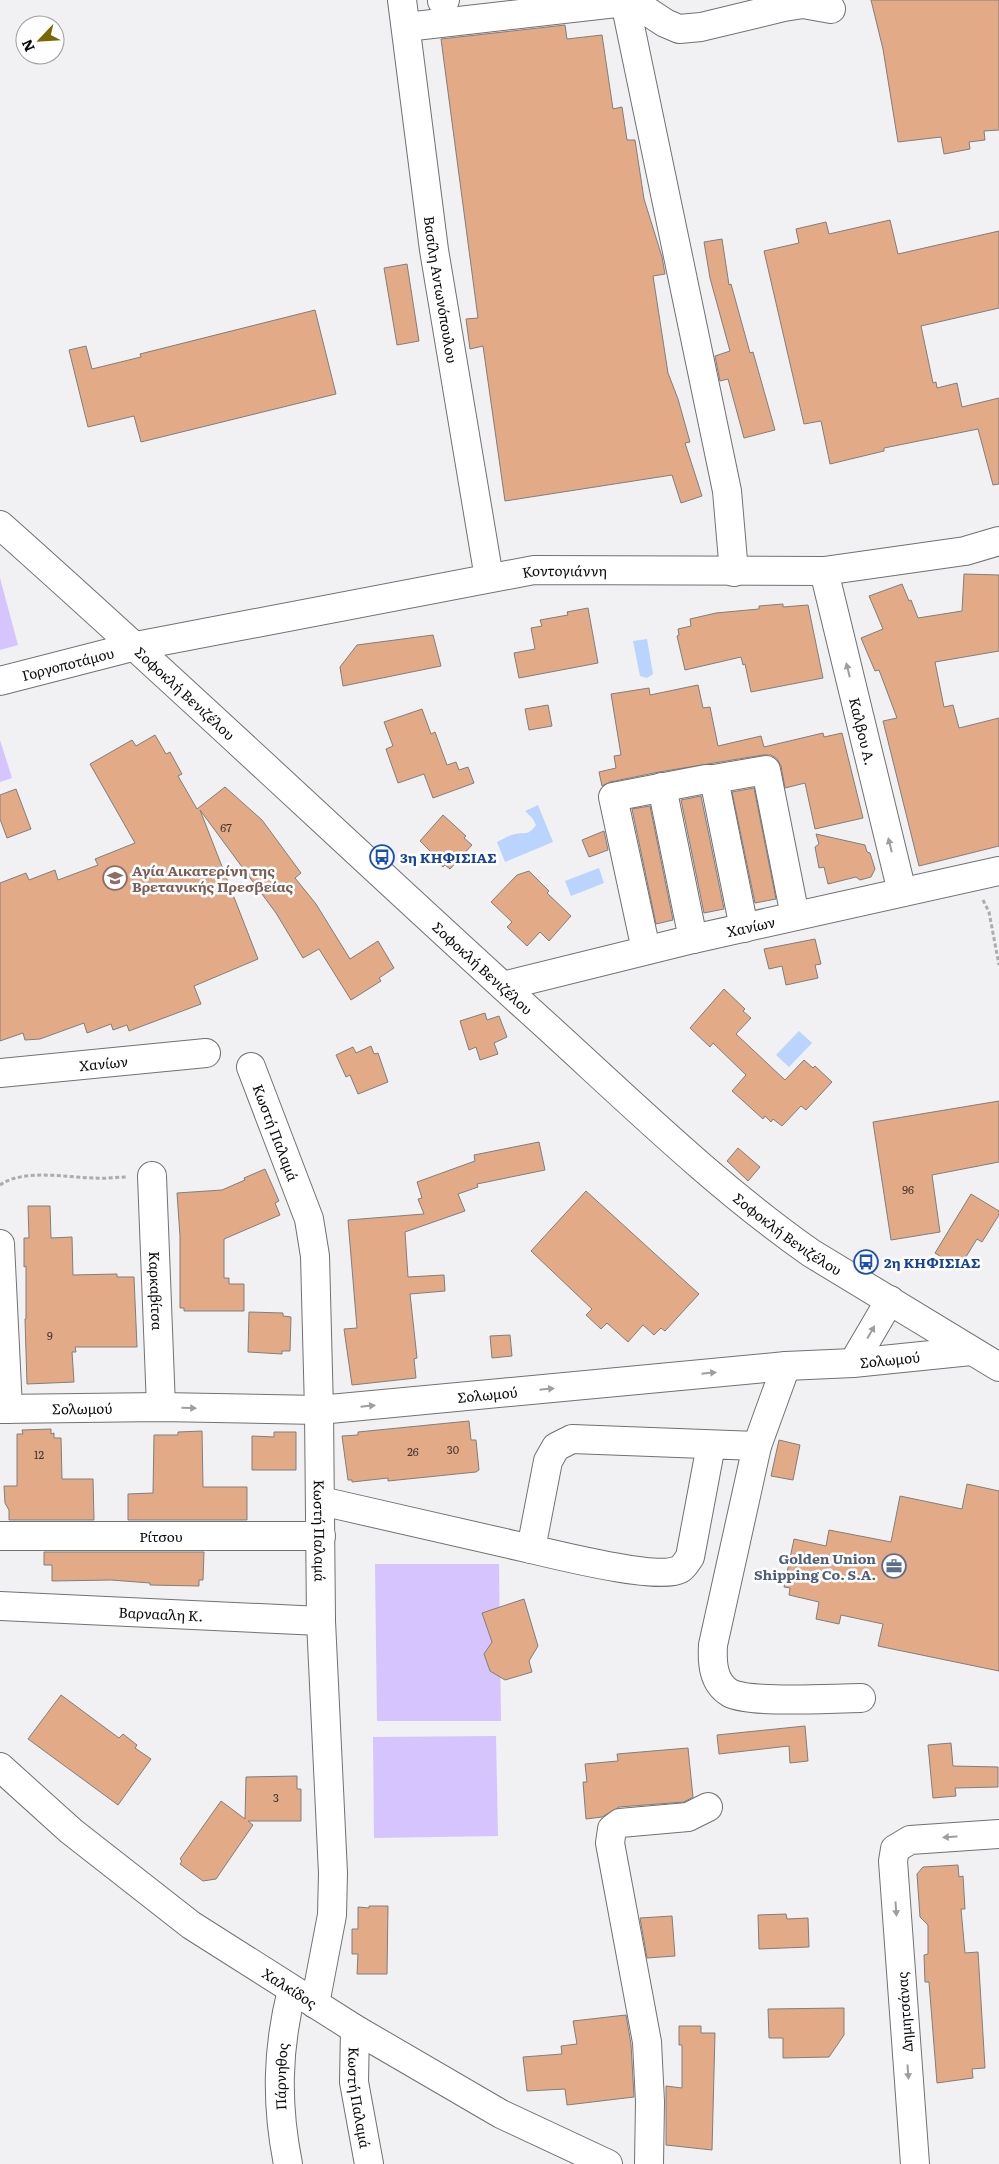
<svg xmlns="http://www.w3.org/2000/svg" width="999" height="2164" font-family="Literata,serif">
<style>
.green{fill:#d6c4fe}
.water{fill:#bad4fe}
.building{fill:#e2aa87;stroke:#817e7c}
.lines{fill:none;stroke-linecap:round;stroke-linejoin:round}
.minor-casing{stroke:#717073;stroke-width:30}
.major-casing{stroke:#717073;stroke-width:30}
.path{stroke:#acabad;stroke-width:3;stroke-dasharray:4 2.5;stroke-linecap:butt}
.minor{stroke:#fff;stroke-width:28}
.major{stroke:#fff;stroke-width:28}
.oneway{fill:#9e9e9e}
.labels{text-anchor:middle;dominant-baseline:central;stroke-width:5;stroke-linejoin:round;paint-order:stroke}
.number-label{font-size:11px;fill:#42342c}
.street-label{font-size:14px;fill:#0d0c0d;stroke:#fefdff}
.transit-label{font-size:14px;font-weight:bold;fill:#164399;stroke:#fefdff;text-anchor:start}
.education-label{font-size:14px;font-weight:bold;fill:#785e54;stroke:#fefdff;text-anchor:start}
.service-label{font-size:14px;font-weight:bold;fill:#4e5e75;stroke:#fefdff;text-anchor:end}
</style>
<rect width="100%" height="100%" fill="#f1f0f3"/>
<path class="green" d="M0,578L18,645L0,650Z
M0,740L12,778L0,782Z
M375,1564H499L501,1721H377Z
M496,1736L498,1836L374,1838L373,1737Z"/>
<path class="water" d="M647,639L653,674L647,678L640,676L633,641Z
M538,805L553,842L505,862L497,842C502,840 509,835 515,834C526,832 528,836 536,825L533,819L525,811Z
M599,868L604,883L571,896L565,881Z
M799,1031L812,1043L789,1067L776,1055Z"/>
<path class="building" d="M871,0H999V130L984,131L985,140L969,142L970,149L944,154L941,137L898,142L883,49Z
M565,25L567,39L602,35L613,109L622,107L627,140H635L644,199L662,257L665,274L653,276L668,373L678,399L690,442L685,443L702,496L681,503L672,475L505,501L483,346L470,349L466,319L478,318L441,39Z
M890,220L898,254L999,231V308L921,326L933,383L936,382L937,388L957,383L962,407L999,398V484L993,485L978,429L884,448V451L830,464L821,421L804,424L764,251L799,243L796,229L826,222L829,234Z
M722,239L729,285L731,284L750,353L753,352L775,430L744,438L728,379L720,381L715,356L730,351L710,278L704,242Z
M407,264L419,341L397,345L384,268Z
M315,310L336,394L141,442L134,416L88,427L69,350L86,346L92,369L141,357L140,354Z
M964,574L999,575V651L935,662L944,707L953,705L959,728L999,718V846L919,866L883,721L897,718L879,670L875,671L861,638L883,629L869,596L902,584L909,601L911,600L918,618L962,611Z
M783,604V607L808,605L823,678L751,692L745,664L743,665L741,657L685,670L677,636L679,635L678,629L691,626L690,619L716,613L759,609V606Z
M588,608L598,663L519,678L514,653L535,649L531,628L542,626L540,620L568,615L567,612Z
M433,635L441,666L343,686L340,667L357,645Z
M698,685L703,708L710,707L718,746L761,736L764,747L823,733L824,737L842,733L863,818L815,829L805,783L785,788L781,766L777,759L771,755H763L659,772L610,782L602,786L599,772L616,768L614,756L621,755L611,694L649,688L650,695Z
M548,705L552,726L529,730L525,709Z
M422,709L431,734L435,732L447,765L456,762L459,770L468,767L474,783L433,798L424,774L398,783L386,749L393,746L384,722Z
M155,735L166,754L170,752L182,774L178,776L197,809L225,787L262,820L301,873L295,878L316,904L350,959L378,941L394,968L379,978L381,981L351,1000L319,949L303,958L276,913L200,810L258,959L194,986L201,1004L129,1031L127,1025L113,1030L111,1024L87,1033L84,1023L40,1039L25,1040L23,1033L0,1041V883L26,873L29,880L55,870L58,880L98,865L95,859L135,843L90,764L132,740L136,746Z
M754,788L776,899L755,903L732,792Z
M16,789L31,829L7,838L0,819V795Z
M701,796L724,909L704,913L681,800Z
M650,806L673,920L656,924L632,809Z
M443,815L466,836L464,838L472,845L450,869L445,865L443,867L429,854L431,852L420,841Z
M604,831L608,850L589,857L582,840Z
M816,834L865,845L867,852L870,853L875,869L871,877L860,880L856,877L828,884L824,867L819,868L815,847L819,844Z
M529,871L549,891L547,893L571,916L549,941L540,932L527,946L507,927L512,922L491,902L517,875Z
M815,939L821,964L815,965L818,978L786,985L782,966L769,969L764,949Z
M724,989L745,1009L743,1011L751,1018L736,1034L785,1080L804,1060L813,1068L815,1066L832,1082L806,1110L801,1106L782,1126L773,1119L771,1122L765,1116L763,1119L732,1091L746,1075L713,1043L710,1047L690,1028Z
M485,1013L487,1020L499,1016L507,1037L494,1043L498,1054L480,1060L476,1047L469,1050L460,1021Z
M371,1046L374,1054L378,1053L388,1082L358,1094L350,1075L346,1077L336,1055L353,1047L356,1053Z
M999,1101V1162L932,1175L940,1232L891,1240L873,1122Z
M539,1142L545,1170L477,1184L478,1187L458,1194L465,1211L405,1232L408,1277L444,1275L445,1291L410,1294L417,1358L414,1359L416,1378L352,1385L344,1329L357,1328L348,1220L424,1214L418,1199L422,1198L417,1182L475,1161L474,1155Z
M738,1148L760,1167L748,1181L727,1161Z
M265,1169L279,1201L275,1203L280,1215L224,1239V1278H229V1284H244V1311H184V1308H180V1236L177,1193L222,1190L245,1180L244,1178Z
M586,1191L699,1294L665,1331L661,1328L654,1335L643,1325L628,1342L607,1323L601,1329L586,1315L592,1309L531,1251Z
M971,1194L999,1211V1215L982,1242L977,1239L959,1268L935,1253Z
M28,1206H50L51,1238L72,1237L73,1275L117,1274V1277H134L137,1347H75L76,1352H72L74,1382L27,1384L25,1319H26V1266L24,1267V1238H29Z
M249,1312L283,1313V1316L291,1317L290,1351H282V1354L248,1352Z
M510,1335L512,1356L492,1358L490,1336Z
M469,1421L471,1440H476L479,1470L476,1472L388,1481V1478L352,1482V1480H348L342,1436L358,1435V1432Z
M51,1429V1434L54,1433V1438H61L62,1479H93L94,1520H9V1510L5,1503L4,1486H17V1434H23L22,1430Z
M202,1431L203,1487H247V1520H128V1494L153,1493L154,1435H178V1432Z
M274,1432H296V1470H252V1436L274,1437Z
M779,1440L800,1445L793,1480L771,1476Z
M967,1484L999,1491V1671L878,1646L883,1624L841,1615L839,1624L816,1619L819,1602L789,1595L790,1588L784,1587L794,1539L826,1546L829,1530L891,1542L900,1496L962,1509Z
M44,1552H204L203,1580H199V1586L150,1585V1583L111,1580L52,1581V1565H44Z
M524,1599L538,1646L529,1661L532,1672L505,1680L490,1671L484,1654L492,1642L482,1613Z
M61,1695L119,1738L123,1734L137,1745L135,1748L151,1759L118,1805L28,1739Z
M805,1726L808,1761L790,1763L789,1746L719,1754L717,1735Z
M951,1743L953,1766L998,1767V1787L955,1788L956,1796L933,1798L928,1745Z
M688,1748L693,1797L684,1802L619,1807L602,1817L586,1819L583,1782H587L585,1764L618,1761L617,1754Z
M297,1776V1789H301V1821H248L253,1825L216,1879L203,1881L180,1864L182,1861L180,1859L221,1801L245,1819L246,1777Z
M958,1865L959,1877L963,1876L965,1909H961L965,1953L978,1952L985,2068L972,2069L973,2078L937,2083L929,1982H925L924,1955L928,1954V1925L920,1917L917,1874L923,1867Z
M369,1906H388L387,1974H357L358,1954H352V1929H358V1907L369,1908Z
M786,1914L787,1919L808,1918L809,1947L759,1949L758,1915Z
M672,1916L675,1956L647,1958L640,1918Z
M844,2008V2035L829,2057L783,2058V2038H769L768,2009Z
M626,2015L631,2044L634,2097L567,2105L565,2089L527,2091L523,2057L562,2054L561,2046L577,2044L573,2021Z
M679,2026H701V2033H715L712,2150L666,2145V2086L682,2088V2045H679Z"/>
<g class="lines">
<g class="minor-casing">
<g id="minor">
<path id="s1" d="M402,0L434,250L489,578"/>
<path d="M442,1L445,0"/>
<path d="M625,2L727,491L734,572"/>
<path d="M406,27L625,2L647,11L665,23L679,29L701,27L784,7L803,4L831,9"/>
<path id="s2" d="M824,571L902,892"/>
<path id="s3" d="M0,681L136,646L534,570L824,571L965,551L999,541"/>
<path d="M714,779L766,770L795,916"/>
<path d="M662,787L693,939"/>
<path d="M646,950L613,797L706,779H714L744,928"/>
<path id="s4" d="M503,986L693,939L999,871"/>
<path id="s5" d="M251,1067L309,1219L315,1256L319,1410L321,1621L333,1873L332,1915L315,2004"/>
<path id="s6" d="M0,1073L206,1053"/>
<path id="s7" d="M152,1176L161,1407"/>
<path d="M0,1244L8,1409"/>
<path d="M853,1363L890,1300"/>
<path d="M786,1366L757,1446L713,1645C712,1663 713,1683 730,1693C752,1704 832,1698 861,1698"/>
<path id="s8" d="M0,1409L161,1407L319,1410L786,1366L853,1363L971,1351"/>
<path d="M711,1445L690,1557C687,1561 684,1567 680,1569C660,1581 557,1555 531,1549L548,1461L556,1447L572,1439L757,1446"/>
<path d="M321,1501L531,1549"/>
<path id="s9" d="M0,1536H321"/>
<path id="s10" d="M0,1606L321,1621"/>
<path id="s11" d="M0,1767L71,1831L191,1925L355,2029L501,2114L608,2164"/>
<path id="s12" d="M355,2029L354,2082L369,2164"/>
<path id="s13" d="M288,2164C276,2104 277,2049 292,1990"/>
<path d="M649,2164L650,2102L647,2042L610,1843L612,1829L620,1823L688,1817L708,1807"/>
<path d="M915,2164L893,1861L895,1849L910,1840L999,1834"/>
</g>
</g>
<g class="major-casing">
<g id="major">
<path id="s14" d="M0,525C179,684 352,849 529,1010C621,1093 710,1182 811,1253L999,1367"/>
</g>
</g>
<path class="path" d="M983,900L989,912L999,965
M0,1185C24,1168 68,1178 96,1178C106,1179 117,1177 127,1177"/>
<use href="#minor" class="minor"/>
<use href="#major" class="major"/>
</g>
<defs><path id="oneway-solid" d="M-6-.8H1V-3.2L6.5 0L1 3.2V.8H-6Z" transform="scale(1.25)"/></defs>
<g class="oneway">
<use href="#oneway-solid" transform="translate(848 670) rotate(-104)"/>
<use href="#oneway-solid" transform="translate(890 845) rotate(-104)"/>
<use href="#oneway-solid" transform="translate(871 1332) rotate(-60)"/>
<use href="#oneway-solid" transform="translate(709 1373) rotate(-6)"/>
<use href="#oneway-solid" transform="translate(547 1389) rotate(-6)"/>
<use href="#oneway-solid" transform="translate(368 1406) rotate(-6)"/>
<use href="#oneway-solid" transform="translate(189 1408) rotate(1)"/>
<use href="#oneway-solid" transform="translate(950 1837) rotate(177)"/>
<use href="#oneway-solid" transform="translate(896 1909) rotate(86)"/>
<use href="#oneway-solid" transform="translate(908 2072) rotate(86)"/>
</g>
<defs>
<g id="bus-ring" transform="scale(1.25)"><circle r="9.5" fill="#fefdff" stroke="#1a4fb4" stroke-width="1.5"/><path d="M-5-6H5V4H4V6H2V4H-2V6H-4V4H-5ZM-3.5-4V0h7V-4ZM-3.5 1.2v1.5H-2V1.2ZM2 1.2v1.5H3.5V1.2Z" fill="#1a4fb4"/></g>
<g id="school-ring" transform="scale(1.25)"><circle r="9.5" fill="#fefdff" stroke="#8d6e63" stroke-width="1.5"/><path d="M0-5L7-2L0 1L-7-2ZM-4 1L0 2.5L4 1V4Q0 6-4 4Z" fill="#8d6e63"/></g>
<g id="office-ring" transform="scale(1.25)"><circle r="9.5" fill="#fefdff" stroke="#5c6f8a" stroke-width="1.5"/><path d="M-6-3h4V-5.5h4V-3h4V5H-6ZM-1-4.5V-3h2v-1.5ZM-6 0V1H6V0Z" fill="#5c6f8a"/></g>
</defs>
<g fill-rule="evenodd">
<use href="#bus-ring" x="382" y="857"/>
<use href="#school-ring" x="115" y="878"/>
<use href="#bus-ring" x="866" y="1262"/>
<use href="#office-ring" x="894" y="1566"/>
</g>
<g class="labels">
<g class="number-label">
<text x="226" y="827">67</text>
<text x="908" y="1189">96</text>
<text x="50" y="1335">9</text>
<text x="453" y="1449">30</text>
<text x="413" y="1451">26</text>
<text x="39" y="1454">12</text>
<text x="276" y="1797">3</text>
</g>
<g class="street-label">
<text stroke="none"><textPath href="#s1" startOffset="292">Βασίλη Αντωνόπουλου</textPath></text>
<text stroke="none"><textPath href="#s3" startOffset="576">Κοντογιάννη</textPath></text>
<text stroke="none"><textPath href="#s3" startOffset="70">Γοργοποτάμου</textPath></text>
<text stroke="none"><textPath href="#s14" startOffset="250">Σοφοκλή Βενιζέλου</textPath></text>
<text stroke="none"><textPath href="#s2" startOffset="165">Καλβου Α.</textPath></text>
<text stroke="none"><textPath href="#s4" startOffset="255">Χανίων</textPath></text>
<text stroke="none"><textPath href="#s14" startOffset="655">Σοφοκλή Βενιζέλου</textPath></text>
<text stroke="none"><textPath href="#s6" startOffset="104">Χανίων</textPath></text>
<text stroke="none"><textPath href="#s5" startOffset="70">Κωστή Παλαμά</textPath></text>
<text stroke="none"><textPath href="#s14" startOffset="1060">Σοφοκλή Βενιζέλου</textPath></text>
<text stroke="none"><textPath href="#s7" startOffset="115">Καρκαβίτσα</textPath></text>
<text stroke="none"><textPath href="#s8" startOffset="892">Σολωμού</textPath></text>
<text stroke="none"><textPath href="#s8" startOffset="488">Σολωμού</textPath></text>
<text stroke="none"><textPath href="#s8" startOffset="82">Σολωμού</textPath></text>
<text stroke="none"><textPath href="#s5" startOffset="475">Κωστή Παλαμά</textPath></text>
<text stroke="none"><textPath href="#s9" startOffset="161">Ρίτσου</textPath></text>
<text stroke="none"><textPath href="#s10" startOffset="161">Βαρνααλη Κ.</textPath></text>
<text stroke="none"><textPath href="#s11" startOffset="365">Χαλκίδος</textPath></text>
<text transform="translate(904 2012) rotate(-94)">Δημητσάνας</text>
<text stroke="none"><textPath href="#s13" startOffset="88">Πάρνηθος</textPath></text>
<text stroke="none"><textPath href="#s12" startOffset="69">Κωστή Παλαμά</textPath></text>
</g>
<g class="transit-label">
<text x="400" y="857">3η ΚΗΦΙΣΙΑΣ</text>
<text x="884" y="1262">2η ΚΗΦΙΣΙΑΣ</text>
</g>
<g class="education-label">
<text x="132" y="870">Αγία Αικατερίνη της<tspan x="132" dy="16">Βρετανικής Πρεσβείας</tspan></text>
</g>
<g class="service-label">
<text x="876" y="1558">Golden Union<tspan x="876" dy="16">Shipping Co. S.A.</tspan></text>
</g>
</g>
<g transform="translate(40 40) rotate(245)"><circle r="24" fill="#fefdff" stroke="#9e9d9e"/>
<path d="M0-4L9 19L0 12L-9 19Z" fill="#796800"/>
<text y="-8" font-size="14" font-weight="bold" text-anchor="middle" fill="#0d0c0d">N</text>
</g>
</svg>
